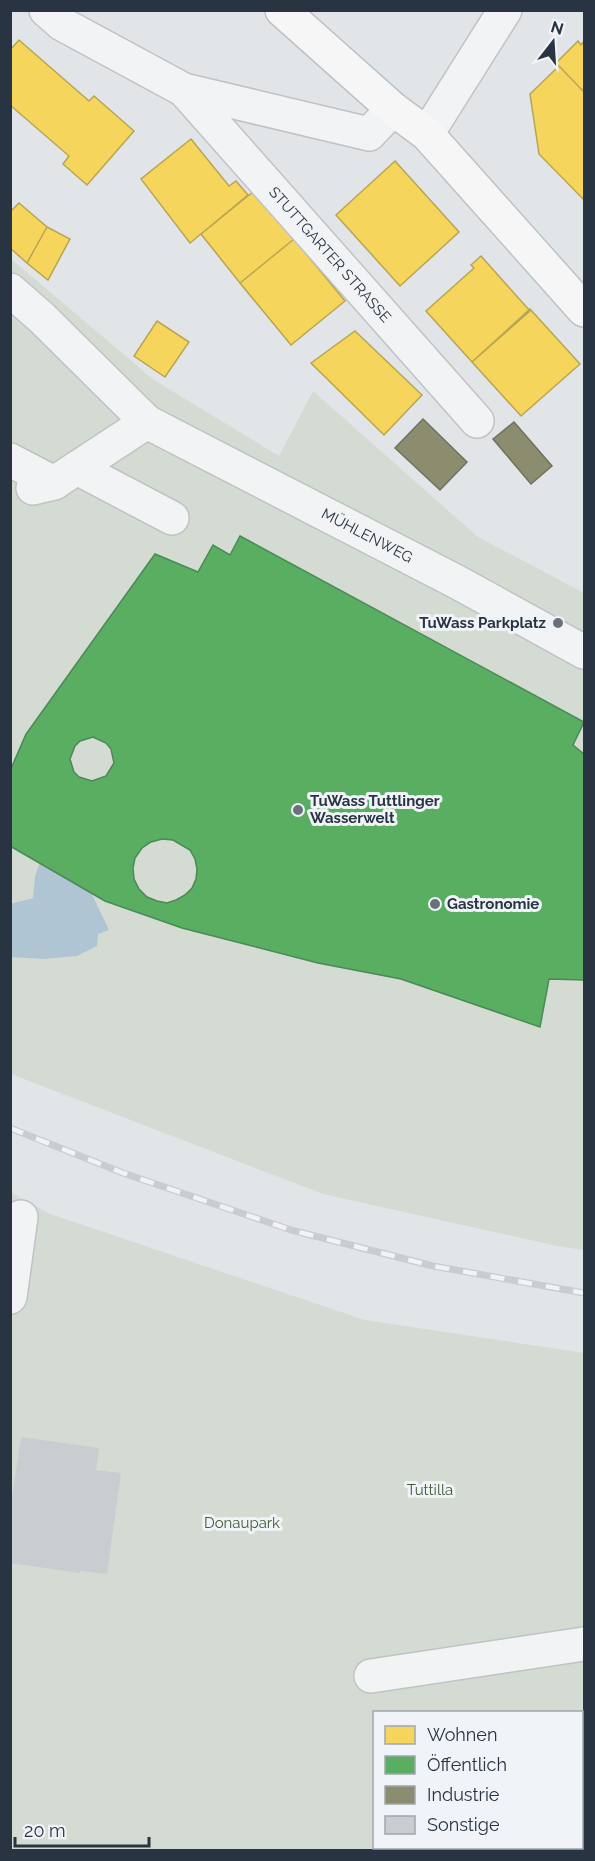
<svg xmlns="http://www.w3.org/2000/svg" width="595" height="1861" font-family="Raleway,sans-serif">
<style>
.green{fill:#d4dbd2;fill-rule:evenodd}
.water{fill:#b0c5d3}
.homes{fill:#f6d55c;stroke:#b8a554;stroke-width:1.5}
.public{fill:#5aae61;stroke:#4b8957;stroke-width:1.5;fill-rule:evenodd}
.industry{fill:#8c8c6e;stroke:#6e7260;stroke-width:1.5}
.building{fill:#cacdcf}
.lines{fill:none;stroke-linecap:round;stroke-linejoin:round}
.minor-casing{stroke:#c0c3c5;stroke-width:36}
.major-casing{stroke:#bec2c5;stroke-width:36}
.minor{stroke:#f1f3f4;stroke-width:33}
.major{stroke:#f6f6f6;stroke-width:33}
.rail-casing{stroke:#cacdcf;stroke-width:7}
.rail{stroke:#f0f3f7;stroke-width:4.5;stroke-dasharray:14;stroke-linecap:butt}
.poi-dot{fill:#69727b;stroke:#f0f3f7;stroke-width:2}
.labels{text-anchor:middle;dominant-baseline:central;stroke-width:6;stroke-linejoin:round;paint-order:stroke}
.street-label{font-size:15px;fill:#283441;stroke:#f0f3f7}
.poi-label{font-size:15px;font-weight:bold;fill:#283441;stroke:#f0f3f7;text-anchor:start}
.park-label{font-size:15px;fill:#425d35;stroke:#f0f3f7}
</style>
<rect width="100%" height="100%" fill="#e2e5e7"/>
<path class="green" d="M10,258L154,380L279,456L313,391L478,537L584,593V1250L557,1246L323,1194L11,1074Z
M10,1192L50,1214L365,1320L584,1353V1850H11ZM374,1712H582V1848H374Z"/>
<path class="water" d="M42,857L88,886L109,930L98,934L97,946L77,956L43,959L11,957L10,904L33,898L35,876Z"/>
<path class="homes" d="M19,40L89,101L94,96L134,131L87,185L63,164L69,156L10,105V50Z
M578,41L581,45L584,41V92L556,63Z
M559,66L584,92V200L539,154L530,94Z
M191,139L229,186L236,181L248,195L190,243L141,179Z
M395,161L459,232L400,286L336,215Z
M254,191L294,239L240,283L201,234Z
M19,203L47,227L27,263L10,248V212Z
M47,227L70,239L48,280L27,263Z
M294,239L345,301L291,345L240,283Z
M481,256L530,311L472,362L426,311L474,268L471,265Z
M530,309L580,364L521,416L472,362Z
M157,321L189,342L165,377L134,356Z
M355,331L422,395L384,435L311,363Z"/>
<path class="public" d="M240,536L584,722L573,745L584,754V980L549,979L540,1027L401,979L318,963L182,928L105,901L10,846V771L26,734L155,554L198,572L213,545L230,555ZM93,737L106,743L111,749L114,763L106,776L92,781L79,777L74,772L70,759L75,746L80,741ZM162,839L173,840L190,850L195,859L197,869L196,879L192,888L185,895L176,900L167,903L157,901L147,897L139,889L134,879L133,868L135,858L142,848L151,842Z"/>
<path class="industry" d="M423,419L467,462L440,490L395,448Z
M514,422L552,466L531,484L493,439Z"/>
<path class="building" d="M21,1437L99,1448L96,1470L121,1473L107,1574L80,1571V1573L10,1563V1510Z"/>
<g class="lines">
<g class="minor-casing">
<g id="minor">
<path d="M46,10L62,24L184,90L369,134L393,109"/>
<path id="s1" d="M184,90L477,421"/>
<path d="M427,134L505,10"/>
<path id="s2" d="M10,290L42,318L147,422L457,582L584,652"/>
<path d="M10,460L54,483"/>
<path d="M77,468L172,518"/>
<path d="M33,488L54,483L147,422"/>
<path d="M10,1297L21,1217"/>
<path d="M371,1676L584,1644"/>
</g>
</g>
<g class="major-casing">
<path id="major" d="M282,10L393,109L427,134L584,310"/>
</g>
<use href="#minor" class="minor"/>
<use href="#major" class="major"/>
<g class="rail-casing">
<path id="rail" d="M10,1128L123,1173L291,1230L433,1266L584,1293"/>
</g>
<use href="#rail" class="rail"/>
</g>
<g class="poi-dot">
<circle cx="558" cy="623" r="6"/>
<circle cx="298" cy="810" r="6"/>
<circle cx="435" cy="904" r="6"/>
</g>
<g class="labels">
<g class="street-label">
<text stroke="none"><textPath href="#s1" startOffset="220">STUTTGARTER STRASSE</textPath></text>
<text stroke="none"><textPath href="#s2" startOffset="438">MÜHLENWEG</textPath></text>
</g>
<g class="poi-label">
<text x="546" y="623" text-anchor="end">TuWass Parkplatz</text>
<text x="310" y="801">TuWass Tuttlinger<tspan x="310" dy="17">Wasserwelt</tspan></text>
<text x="447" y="904">Gastronomie</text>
</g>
<g class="park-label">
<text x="430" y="1490">Tuttilla</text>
<text x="242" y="1523">Donaupark</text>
</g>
</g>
<rect width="595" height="1861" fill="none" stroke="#283441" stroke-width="24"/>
<rect x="373" y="1711" width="210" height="138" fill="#f0f3f7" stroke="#a0a7ae" stroke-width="1.5"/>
<rect x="385" y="1726" width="30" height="18" fill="#f6d55c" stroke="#a0a7ae" stroke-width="1.5"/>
<text x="427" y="1741" font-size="18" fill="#283441">Wohnen</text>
<rect x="385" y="1756" width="30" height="18" fill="#5aae61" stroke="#a0a7ae" stroke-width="1.5"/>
<text x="427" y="1771" font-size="18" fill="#283441">Öffentlich</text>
<rect x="385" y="1786" width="30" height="18" fill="#8c8c6e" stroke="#a0a7ae" stroke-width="1.5"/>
<text x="427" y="1801" font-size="18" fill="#283441">Industrie</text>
<rect x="385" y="1816" width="30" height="18" fill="#cacdcf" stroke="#a0a7ae" stroke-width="1.5"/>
<text x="427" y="1831" font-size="18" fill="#283441">Sonstige</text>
<g transform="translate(553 42) rotate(17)" stroke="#f0f3f7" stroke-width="4.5" paint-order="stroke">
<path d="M0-4.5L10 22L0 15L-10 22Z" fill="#283441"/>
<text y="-9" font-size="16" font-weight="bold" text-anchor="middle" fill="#283441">N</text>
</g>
<path d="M15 1837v9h134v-9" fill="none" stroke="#283441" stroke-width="3"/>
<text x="24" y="1837" font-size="18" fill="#283441" stroke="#f0f3f7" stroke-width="4.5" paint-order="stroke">20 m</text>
</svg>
